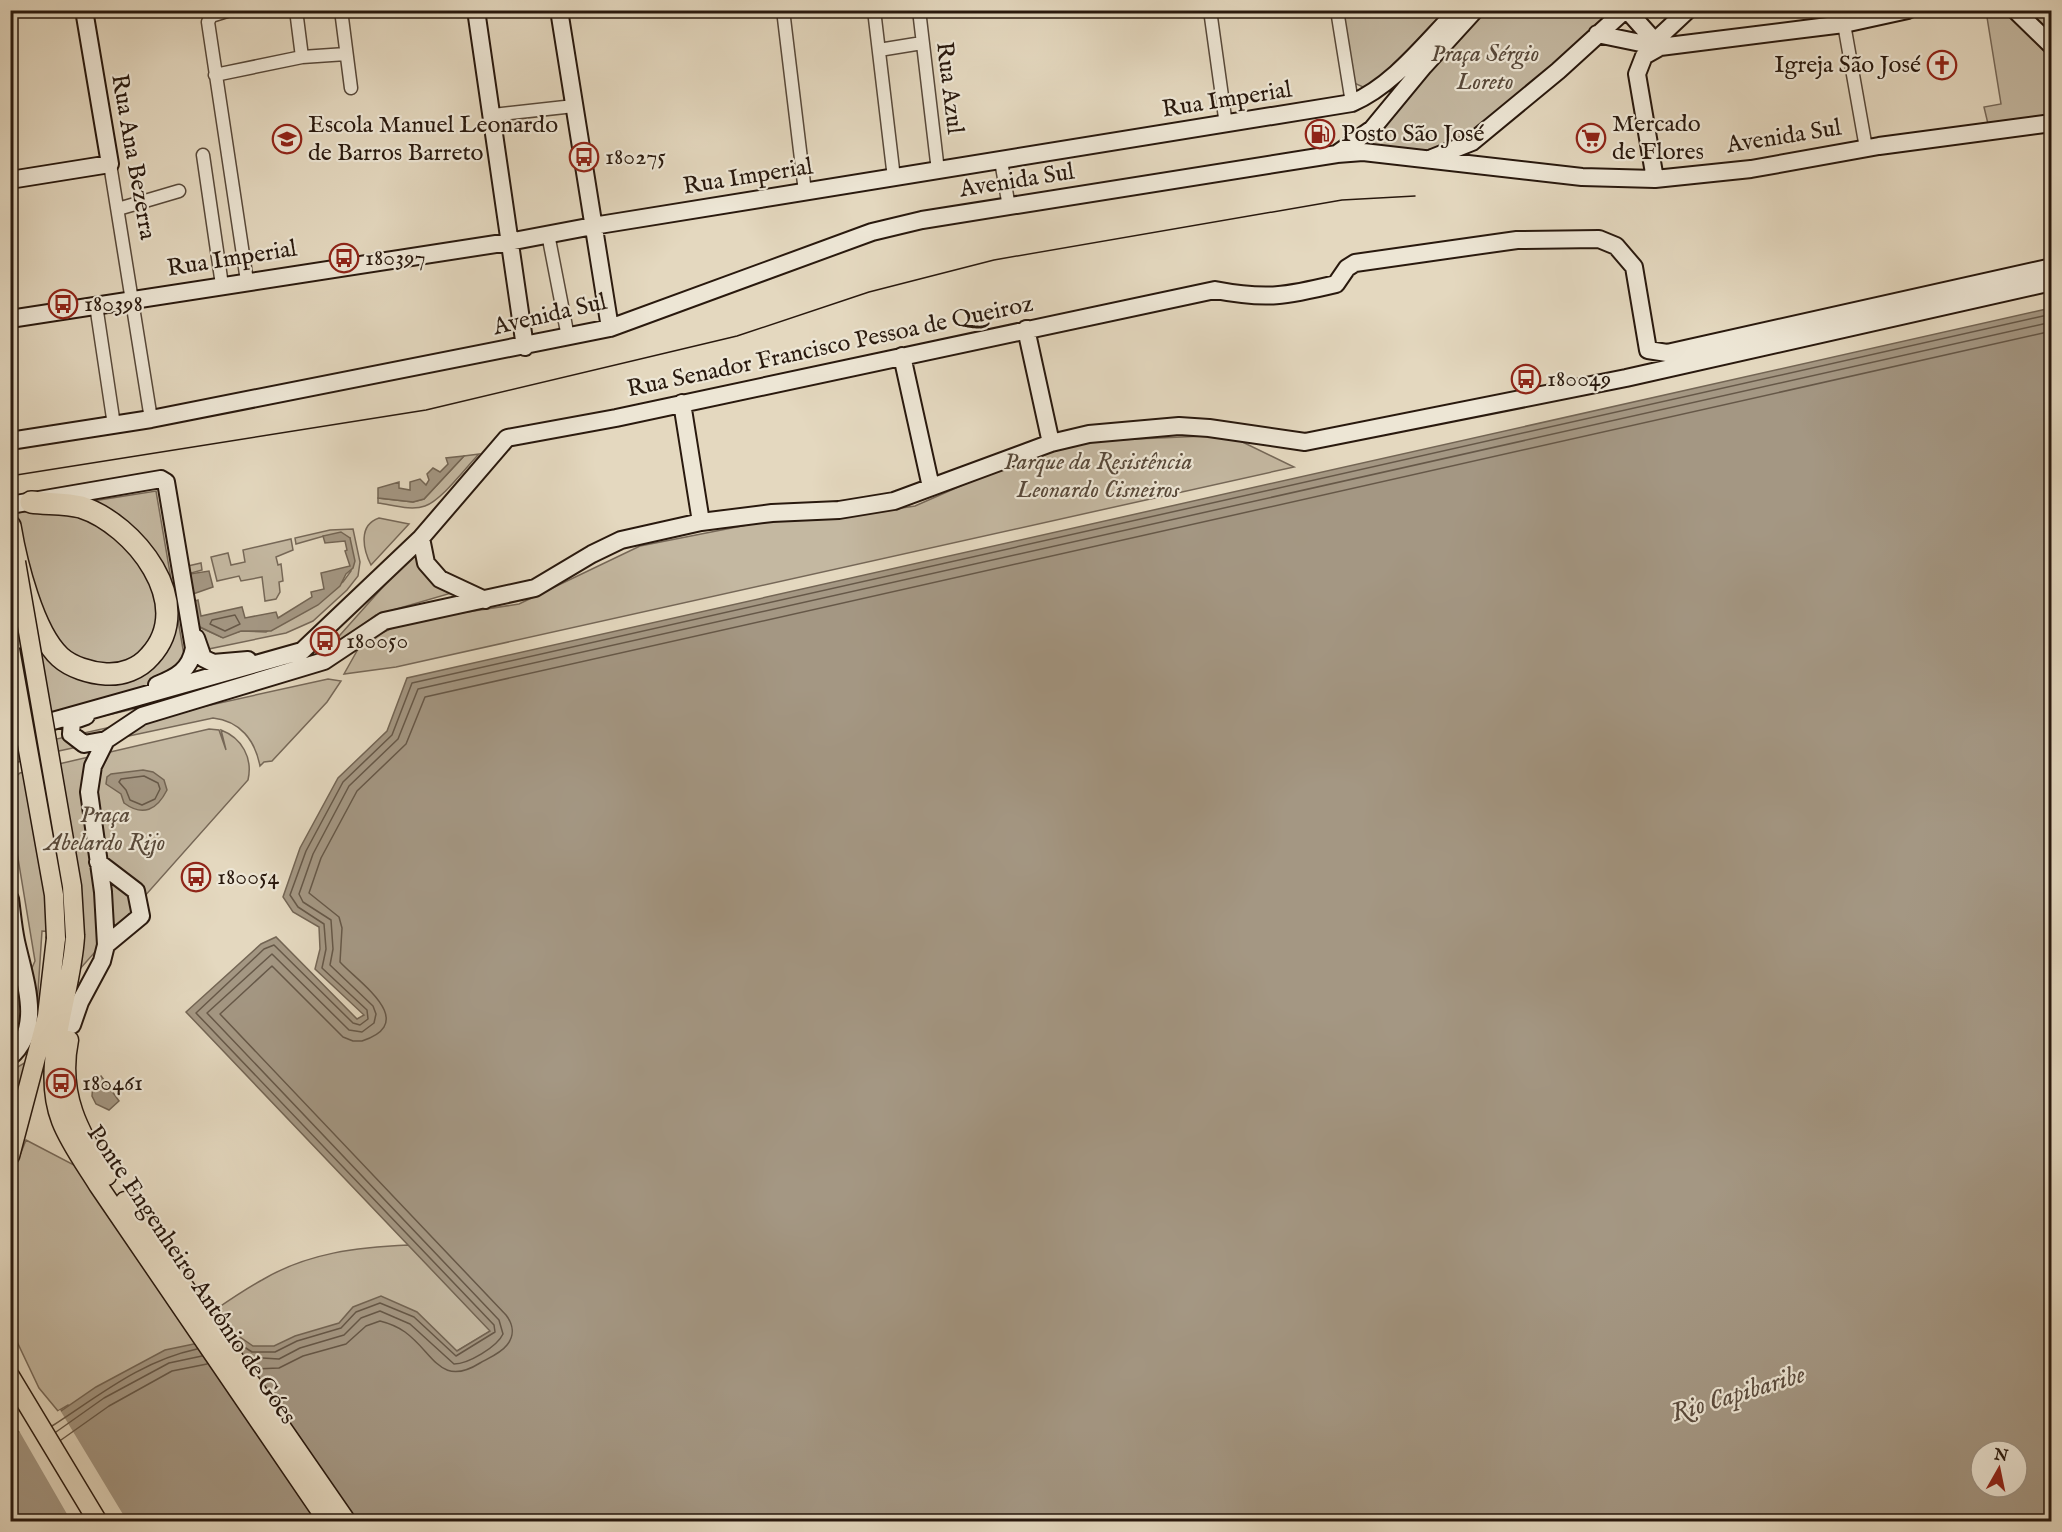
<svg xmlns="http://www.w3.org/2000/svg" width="2062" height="1532" font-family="'IM FELL English',serif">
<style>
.green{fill:#c4b8a1;stroke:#766858;stroke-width:1.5}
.water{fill:#a49783;stroke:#736554;stroke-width:1.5;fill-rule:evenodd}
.pier{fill:#e4d8bf}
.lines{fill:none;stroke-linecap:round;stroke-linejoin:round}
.shore{stroke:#665848;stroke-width:1.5}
.street-casing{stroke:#58493a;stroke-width:15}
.secondary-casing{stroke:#29190e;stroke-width:20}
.primary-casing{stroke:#29190e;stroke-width:21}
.highway-casing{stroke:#29190e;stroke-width:24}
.street{stroke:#ede6d5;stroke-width:12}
.secondary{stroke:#ede6d5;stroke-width:16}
.primary{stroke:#e4d8bf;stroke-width:18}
.highway{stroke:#e4d8bf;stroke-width:21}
.tram{stroke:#29190e;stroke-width:1.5}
.primary-bridge-casing{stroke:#29190e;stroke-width:21;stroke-linecap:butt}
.primary-bridge{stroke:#e4d8bf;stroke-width:18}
.labels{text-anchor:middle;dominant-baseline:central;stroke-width:4.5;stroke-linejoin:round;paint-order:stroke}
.park-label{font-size:24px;font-style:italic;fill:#58493a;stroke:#ede6d5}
.poi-label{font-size:24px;fill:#29190e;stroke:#ede6d5;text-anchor:start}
.street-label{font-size:24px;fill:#29190e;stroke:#ede6d5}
.water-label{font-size:26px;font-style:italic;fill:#5a4b3d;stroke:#ede6d5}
</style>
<rect width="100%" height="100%" fill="#e4d8bf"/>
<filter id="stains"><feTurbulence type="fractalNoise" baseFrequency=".00333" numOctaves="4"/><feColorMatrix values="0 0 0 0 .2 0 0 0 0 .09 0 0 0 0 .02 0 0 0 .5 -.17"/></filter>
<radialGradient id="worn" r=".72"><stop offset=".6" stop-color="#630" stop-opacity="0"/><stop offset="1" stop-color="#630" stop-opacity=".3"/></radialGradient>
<path class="green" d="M1341,11H1451L1380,79L1363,87L1354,83Z
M1486,11H1610C1569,48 1480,144 1426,150C1408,153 1384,147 1367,144L1445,50Z
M1986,11H2006L2051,51V116L1988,124L1984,107L2001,104Z
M2021,11H2051V39Z
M1228,435L1294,467L396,667L344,674L362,642L408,621L519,604L640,546L757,523L855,515L915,506L1013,463L1090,441Z
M479,454C466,467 442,500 425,506C411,511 393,505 378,503V498L413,502L424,499L464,456Z
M156,491L191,696L11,737V514Z
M379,518L409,524L371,565C363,549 358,525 379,518Z
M353,529L360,562L358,576L347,590L313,621L286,633L194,652L179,568L201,563L202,570L184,575L201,628L221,637L241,631L266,632L343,582L351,571L350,538L324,536L296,544L295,538L330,530Z
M291,539L293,550L276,557L278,565L281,564L283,581L279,582L280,592L276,599L265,601L262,577L241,581L239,576L217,581L211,557L228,553L231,565L245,562L243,550Z
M415,551L455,592L376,615L334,646L332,644Z
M328,679L341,681L327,702L272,761L264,762L260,766C255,740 240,721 213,718L54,752L18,762L11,766V749Z
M209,729L219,730L226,750L221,730C242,738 253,758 248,780L79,970L76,933L42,931L36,1022L31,970L35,961L11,816L10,782L20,773Z
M26,1062L11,1133V1071Z
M26,1140L74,1165L188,1328C213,1312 236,1294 262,1280C307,1253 358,1247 409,1245L491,1331L457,1351L29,1434L69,1407L68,1405L58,1411L39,1388L11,1329V1178Z"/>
<path class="water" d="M2051,308V1521L11,1522L10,1430L29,1433L96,1387L165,1350L237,1335L253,1346H274L295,1336L339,1323L353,1307L381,1296L417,1312L457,1351L490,1331L186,1012L261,944L276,937L357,1019L364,1015L315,969L320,949L319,927L293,912L283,897L300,848L338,778L387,731L407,678ZM1981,1451H2017V1487H1981Z
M464,456L424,499L413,502L378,498V488L399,482V488L410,490V482L420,479L426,485L429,480L427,474L433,468L440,472L448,464L446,458Z
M341,532L350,538L355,561L353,568L346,574L340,586L318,605L271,631H241L223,638L198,626L183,575L209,571L213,587L193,594L195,601L198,600L201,616L242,607L245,618L276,612L278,618L312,597L311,592L324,589L321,573L350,566L345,551L347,550L345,541L325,543L323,536Z
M143,770L153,772L164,780L167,790C157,810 143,817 124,803L121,794L106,784L107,777L111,774Z
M101,1076L119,1101L109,1110L96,1104L92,1096L93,1083Z"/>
<path class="pier" d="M60,1410L127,1521H71L18,1429L29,1430Z"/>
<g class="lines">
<path class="shore" d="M235,615L240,624L225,631L210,624L212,620Z
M144,776L158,783L160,789L155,799L142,805L130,800L126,790L119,782L121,779Z
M235,1341L252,1352H275L297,1341L341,1328L356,1312L380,1303L414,1317L456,1356L495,1332L494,1325L196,1013L264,949L274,945L353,1023L360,1025L368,1019L367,1010L322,968L326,949L324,924L298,907L290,895L306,851L343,782L392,735L412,683L2052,314
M246,1357L279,1359L300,1348L344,1335L361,1318L380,1311L410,1324L454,1364C468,1364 497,1347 503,1334L499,1320L207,1013L272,954L349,1030L362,1032L374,1023L376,1014L373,1006L330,965L333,949L331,920L303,902L299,894L313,854L349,786L398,739L418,689L2052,322
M254,1369L279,1368L303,1356L346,1344L366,1326L380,1321C388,1323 398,1327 405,1332C434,1353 440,1388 480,1363C489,1358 501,1353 507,1345C515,1335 513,1324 506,1315L220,1014L272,966L343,1037L353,1041H362C420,1022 358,982 340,962L342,928L339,917L309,893L321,858L357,791L406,744L425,697L2052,331
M52,1426C100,1395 141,1361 197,1349
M56,1432L104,1398L169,1363L202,1356
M61,1440L109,1406L172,1371L207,1364"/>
<g class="street-casing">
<path id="street" d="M230,10L211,16L208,22L247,281
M296,10L302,57
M341,10L351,88
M783,10L805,192
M874,10L894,178
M919,10L938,171
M1210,10L1226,125
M1337,10L1352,103
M1844,24L1866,148
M879,50L922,43
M215,75L302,57L346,54
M493,115L574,106
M203,155L222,285
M1001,161L1009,207
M110,164L151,419
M118,209L179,191
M548,234L568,337
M96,305L114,425"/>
</g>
<g class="secondary-casing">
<path id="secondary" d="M476,10L525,347
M559,10L610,328
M1627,10L1660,47
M2015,10L2052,46
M1597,34L1660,47L1844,24L1908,10
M1656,40L1688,10
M1338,153L1372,129L1424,66L1475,10
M1432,158L1472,142L1558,71L1625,10
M1655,179L1637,74L1644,56L1660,47
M10,180L110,164L84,10
M10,319L509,242L593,226L1352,103C1394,85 1426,42 1458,10
M1026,329L1051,443
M902,356L931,487
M682,403L701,522
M10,441L151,419L610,328L872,232L922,220L1337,154L1363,152L1582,177L1655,179L1751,169L1879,146L2052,123
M10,505L161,479L166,482L194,648C190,670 177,677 157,685
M421,538L426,563L440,579L485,600
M196,638L203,658L213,663L248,660
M86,716L72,721L71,734L84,744L106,740
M10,733L302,651L421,538L507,438L616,418L1215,290C1267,300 1286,296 1336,284L1347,268L1355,263L1517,240L1599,239L1616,246L1634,267L1648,350L1667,353L2052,267
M98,862L136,891L141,916L106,945
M10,899C12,913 13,927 16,941C24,978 44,1028 10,1057
M72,1025L80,1002L102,961L106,945L103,892L89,792L93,766L106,740L142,716L324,661L384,621L535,588L592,554L621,540L701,522L772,513L839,510L894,501L1051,443L1089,434L1179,426L1209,428L1305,442L1626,378L2052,282"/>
</g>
<g class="primary-casing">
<path id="primary" d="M75,936C72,995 39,1065 61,1121C70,1144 85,1164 98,1185L328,1522
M69,1040C58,1094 79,1132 107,1176
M10,1156L47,1016L56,938
M125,1201L347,1522
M10,1376L98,1522"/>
</g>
<g class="highway-casing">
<path id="highway" d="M10,526C16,562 33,632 60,657C71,667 90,673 106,674C122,675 139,669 150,656C198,604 134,524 81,507C66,503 46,504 31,502"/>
</g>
<use href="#street" class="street"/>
<use href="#secondary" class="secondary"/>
<use href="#primary" class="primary"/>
<use href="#highway" class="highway"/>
<path class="tram" d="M10,476L426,410L737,336L869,292L994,260L1342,200L1415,196"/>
<g class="primary-bridge-casing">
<path id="primary-bridge" d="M16,562L72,886L75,936
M10,649L54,895L56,938"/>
</g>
<use href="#primary-bridge" class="primary-bridge"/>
</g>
<defs>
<g id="church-ring" transform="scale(1.5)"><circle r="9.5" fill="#ede6d5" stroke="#8f2418" stroke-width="1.5"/><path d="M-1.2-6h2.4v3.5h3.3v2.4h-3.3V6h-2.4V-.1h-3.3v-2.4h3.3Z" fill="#8f2418"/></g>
<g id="fuel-ring" transform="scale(1.5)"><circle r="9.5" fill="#ede6d5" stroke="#8f2418" stroke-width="1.5"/><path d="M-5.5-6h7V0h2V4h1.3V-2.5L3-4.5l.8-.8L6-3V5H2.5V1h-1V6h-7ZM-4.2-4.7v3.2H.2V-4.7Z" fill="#8f2418"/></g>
<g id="supermarket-ring" transform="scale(1.5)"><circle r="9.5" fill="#ede6d5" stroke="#8f2418" stroke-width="1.5"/><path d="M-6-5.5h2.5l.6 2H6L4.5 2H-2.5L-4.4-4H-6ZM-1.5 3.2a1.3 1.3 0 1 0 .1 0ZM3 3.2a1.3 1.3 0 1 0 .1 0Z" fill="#8f2418"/></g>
<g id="school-ring" transform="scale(1.5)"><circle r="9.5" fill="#ede6d5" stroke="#8f2418" stroke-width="1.5"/><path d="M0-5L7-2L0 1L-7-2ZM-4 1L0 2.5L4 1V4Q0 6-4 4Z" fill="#8f2418"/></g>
<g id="bus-ring" transform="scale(1.5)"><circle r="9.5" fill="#ede6d5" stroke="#8f2418" stroke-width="1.5"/><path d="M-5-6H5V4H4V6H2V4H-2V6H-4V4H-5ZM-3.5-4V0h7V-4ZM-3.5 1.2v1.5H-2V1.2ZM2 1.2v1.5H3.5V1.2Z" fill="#8f2418"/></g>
</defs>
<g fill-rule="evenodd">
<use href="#church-ring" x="1942" y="65"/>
<use href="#fuel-ring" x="1320" y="134"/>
<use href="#supermarket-ring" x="1591" y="138"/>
<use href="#school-ring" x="287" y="139"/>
<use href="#bus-ring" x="584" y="157"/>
<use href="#bus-ring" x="344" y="258"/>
<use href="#bus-ring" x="63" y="304"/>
<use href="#bus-ring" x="1526" y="379"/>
<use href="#bus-ring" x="325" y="641"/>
<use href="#bus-ring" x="196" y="877"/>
<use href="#bus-ring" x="61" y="1083"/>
</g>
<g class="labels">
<g class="park-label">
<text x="1485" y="54">Praça Sérgio<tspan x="1485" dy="28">Loreto</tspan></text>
<text x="1098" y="462">Parque da Resistência<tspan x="1098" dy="28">Leonardo Cisneiros</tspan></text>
<text x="105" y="815">Praça<tspan x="105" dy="28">Abelardo Rijo</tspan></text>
</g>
<g class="poi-label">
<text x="1921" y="65" text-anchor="end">Igreja São José</text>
<text x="1612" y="124">Mercado<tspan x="1612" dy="28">de Flores</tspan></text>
<text x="308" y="125">Escola Manuel Leonardo<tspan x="308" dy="28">de Barros Barreto</tspan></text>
<text x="1341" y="134">Posto São José</text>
<text x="605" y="157">180275</text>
<text x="365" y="258">180397</text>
<text x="84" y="304">180398</text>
<text x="1547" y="379">180049</text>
<text x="346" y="641">180050</text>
<text x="217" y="877">180054</text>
<text x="82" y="1083">180461</text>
</g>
<g class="street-label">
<text transform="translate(949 88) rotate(83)">Rua Azul</text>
<text transform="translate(1227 100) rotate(-9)">Rua Imperial</text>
<text transform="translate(1784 137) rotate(-9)">Avenida Sul</text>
<text transform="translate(133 157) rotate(80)">Rua Ana Bezerra</text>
<text transform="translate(748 177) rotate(-9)">Rua Imperial</text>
<text transform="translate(1017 181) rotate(-9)">Avenida Sul</text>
<text transform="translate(232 259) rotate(-9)">Rua Imperial</text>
<text transform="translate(550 315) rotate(-13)">Avenida Sul</text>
<text transform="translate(830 347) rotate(-12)">Rua Senador Francisco Pessoa de Queiroz</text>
<text transform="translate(191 1275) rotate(56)">Ponte Engenheiro Antônio de Góes</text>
</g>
<g class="water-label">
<text transform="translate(1738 1394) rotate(-17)">Rio Capibaribe</text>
</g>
</g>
<rect width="2062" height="1532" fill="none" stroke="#e4d8bf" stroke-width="36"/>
<rect x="12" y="12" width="2038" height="1508" fill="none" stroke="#29190e" stroke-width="3"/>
<rect x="18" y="18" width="2026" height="1496" fill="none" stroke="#29190e" stroke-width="1.5"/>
<g transform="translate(1999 1469) rotate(9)"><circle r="28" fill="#ede6d5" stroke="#9f9485" stroke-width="1.5"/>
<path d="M0-4.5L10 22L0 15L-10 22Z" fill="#8f2418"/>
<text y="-9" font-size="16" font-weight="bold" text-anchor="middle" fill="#29190e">N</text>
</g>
<rect width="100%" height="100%" filter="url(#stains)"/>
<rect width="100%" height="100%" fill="url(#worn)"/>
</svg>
